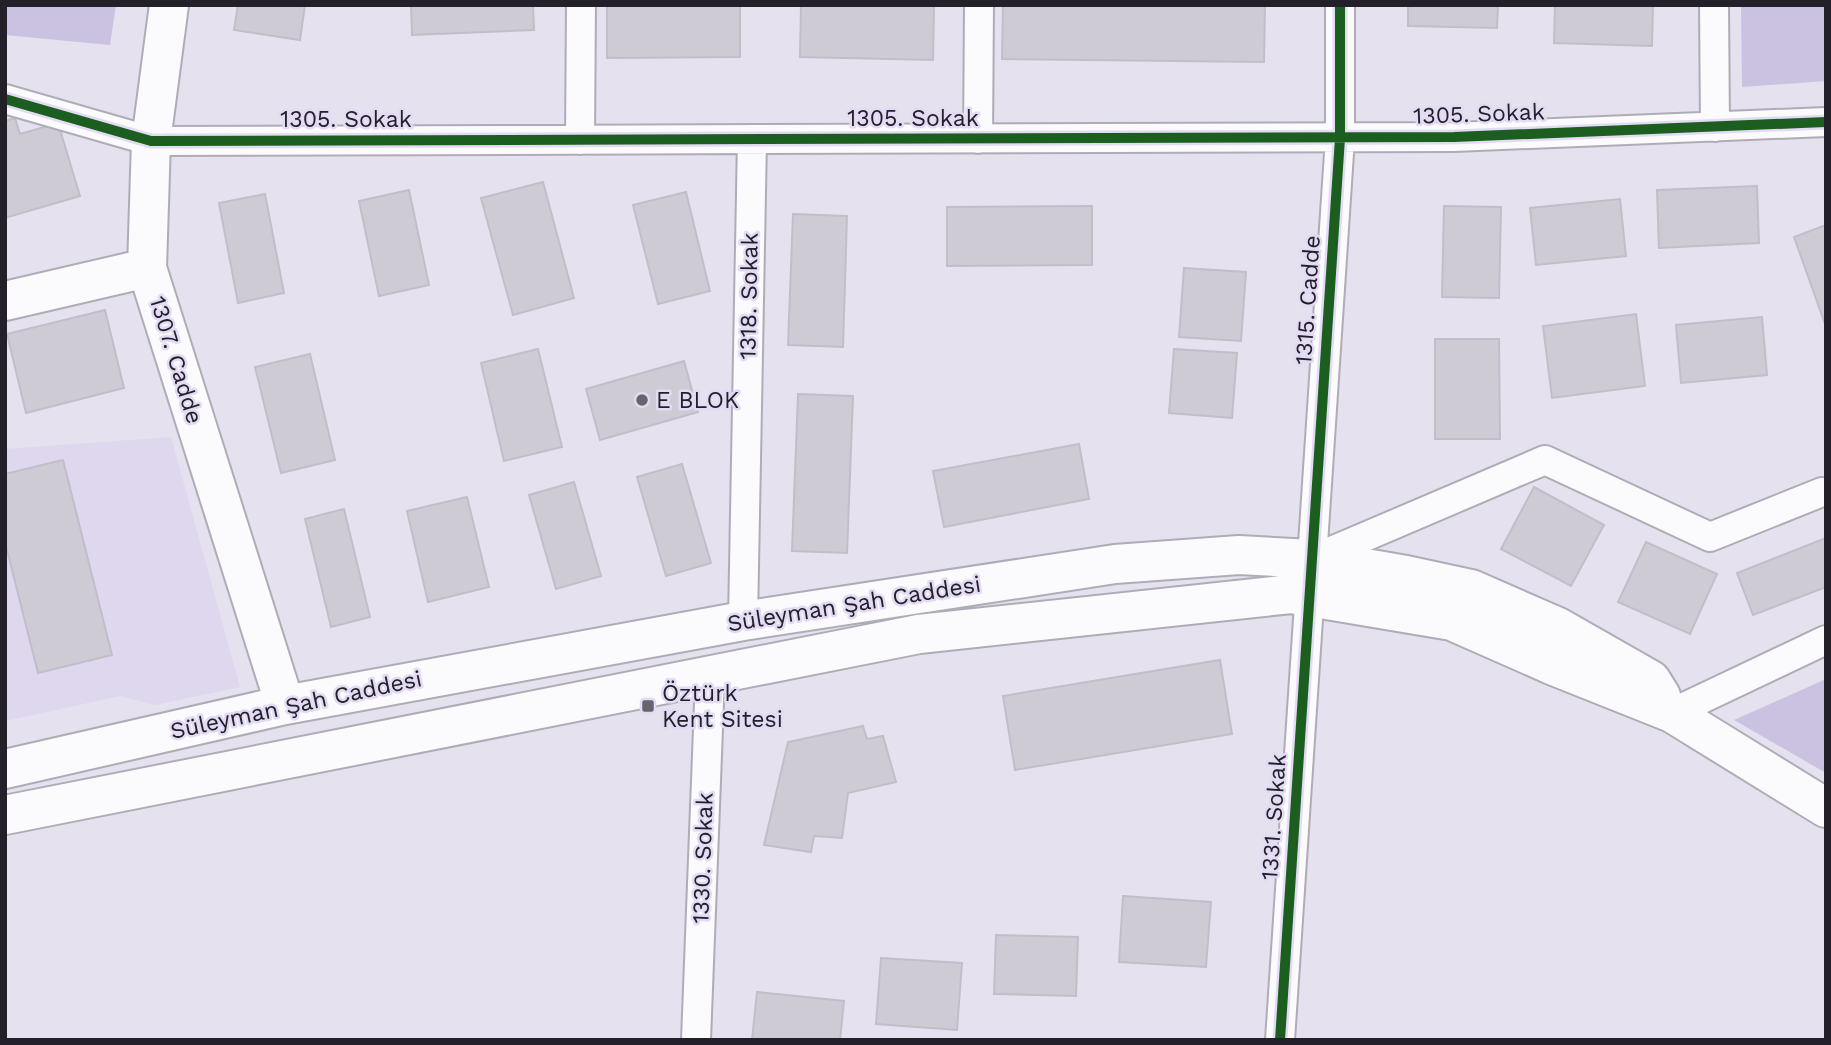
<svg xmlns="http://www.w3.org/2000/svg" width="1831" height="1045" font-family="'Work Sans',sans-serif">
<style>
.built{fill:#ded7ee}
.green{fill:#cbc1e1}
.building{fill:#cecbd5;stroke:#c2bec9;stroke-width:2}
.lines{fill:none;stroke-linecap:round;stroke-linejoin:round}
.street-casing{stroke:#b0acb7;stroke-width:32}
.secondary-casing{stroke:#b0acb7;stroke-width:42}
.street{stroke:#fbfafc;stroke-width:28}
.secondary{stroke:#fbfafc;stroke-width:38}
.cycleway-casing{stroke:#e3dbf4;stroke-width:15}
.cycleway{stroke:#1b5e20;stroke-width:10}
.poi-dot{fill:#67646e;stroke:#e3dbf4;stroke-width:2.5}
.labels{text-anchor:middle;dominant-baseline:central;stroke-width:5;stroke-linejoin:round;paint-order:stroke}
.street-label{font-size:23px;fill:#232029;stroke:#e3dbf4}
.poi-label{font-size:23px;fill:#232029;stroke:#e3dbf4;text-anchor:start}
</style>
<rect width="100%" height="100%" fill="#e5e1ee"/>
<path class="built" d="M171,437L240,687L155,705L120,696L5,721V449Z"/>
<path class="green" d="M5,5H116L110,45L5,35Z
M1741,5H1826V81L1742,87Z
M1826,679V773L1734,720Z"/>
<path class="building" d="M238,5H305L300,40L234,30Z
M411,5H533L534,30L412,35Z
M607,5H740V57L607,58Z
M801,5H934L933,60L800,57Z
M1003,5H1265L1264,62L1002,59Z
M1408,5H1498L1497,28L1408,26Z
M1555,5H1653L1652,46L1554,43Z
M15,118L20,134L58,123L80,196L5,218V121Z
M543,182L574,298L513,315L481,198Z
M1757,186L1759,243L1659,248L1657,190Z
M409,190L429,285L379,296L359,201Z
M686,192L710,291L658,304L633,205Z
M265,194L284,293L238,303L219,203Z
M1620,199L1626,256L1536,265L1530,208Z
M1092,206V265L947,266V207Z
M1444,206L1501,207L1499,298L1442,297Z
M793,214L847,216L843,347L788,345Z
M1826,225V323L1825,324L1794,237Z
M1184,268L1246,272L1241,341L1179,337Z
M105,310L124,388L26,413L7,334Z
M1636,314L1645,386L1552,398L1543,326Z
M1762,317L1767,375L1681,383L1676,325Z
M1435,339H1499L1500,439H1435Z
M538,349L562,447L504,461L481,363Z
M1174,349L1237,353L1232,418L1169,413Z
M310,354L335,460L281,473L255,367Z
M684,361L698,412L600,440L586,389Z
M798,394L853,396L847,553L792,551Z
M1079,444L1089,499L944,527L933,471Z
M63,460L112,655L38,673L5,542V474Z
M682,464L711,563L666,576L637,477Z
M574,482L601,576L556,589L529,495Z
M1534,487L1604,525L1571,586L1501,549Z
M467,497L489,587L428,602L407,511Z
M344,509L370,617L331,627L305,519Z
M1826,538V587L1753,615L1737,573Z
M1646,542L1717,574L1690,634L1618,602Z
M1220,660L1232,734L1015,770L1003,696Z
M863,726L867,739L883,736L896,782L848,793L842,838L814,836L811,852L764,845L788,742Z
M1123,896L1211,902L1206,967L1119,962Z
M996,935L1078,937L1076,996L994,994Z
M881,958L962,963L957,1030L876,1024Z
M757,992L844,1001L840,1040H752Z"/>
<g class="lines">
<g class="street-casing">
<path id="street" d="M1714,5L1715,127
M5,99L151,141L1454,137L1826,122
M978,139L979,5
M580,140L581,5
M1313,559L1545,460L1710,537L1822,492
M743,621L752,139
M1672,713L1826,640
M696,1040L710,677
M1280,1040L1340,138V5"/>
</g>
<g class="secondary-casing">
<path id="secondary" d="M169,5L151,141L147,268L285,705
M5,301L147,268
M5,769L285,705L743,621L1115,564L1239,555L1313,559L1406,575L1471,589L1558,627L1651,680L1661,696
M5,815L919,634L1291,594L1452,621L1554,666L1672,713L1826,808"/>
</g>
<use href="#street" class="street"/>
<use href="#secondary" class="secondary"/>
<g class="cycleway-casing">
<path id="cycleway" d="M5,99L151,141L1454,137L1826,122
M1280,1040L1340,138V5"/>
</g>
<use href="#cycleway" class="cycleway"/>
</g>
<g class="poi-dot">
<circle cx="642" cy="400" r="7"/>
<rect x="641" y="699" width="14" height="14" rx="3.5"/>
</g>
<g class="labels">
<g class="street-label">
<text transform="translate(1479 114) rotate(-2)">1305. Sokak</text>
<text x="913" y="118">1305. Sokak</text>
<text x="346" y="119">1305. Sokak</text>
<text transform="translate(749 296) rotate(-89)">1318. Sokak</text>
<text transform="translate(1308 300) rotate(-86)">1315. Cadde</text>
<text transform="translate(176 360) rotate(73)">1307. Cadde</text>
<text transform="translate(854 604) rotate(-9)">Süleyman Şah Caddesi</text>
<text transform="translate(296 705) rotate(-12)">Süleyman Şah Caddesi</text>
<text transform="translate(1274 817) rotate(-86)">1331. Sokak</text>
<text transform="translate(703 858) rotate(-88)">1330. Sokak</text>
</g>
<g class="poi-label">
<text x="656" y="400">E BLOK</text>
<text x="662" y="693">Öztürk<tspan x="662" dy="26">Kent Sitesi</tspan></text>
</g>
</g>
<rect width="1831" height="1045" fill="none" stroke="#232029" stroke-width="14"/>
</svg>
